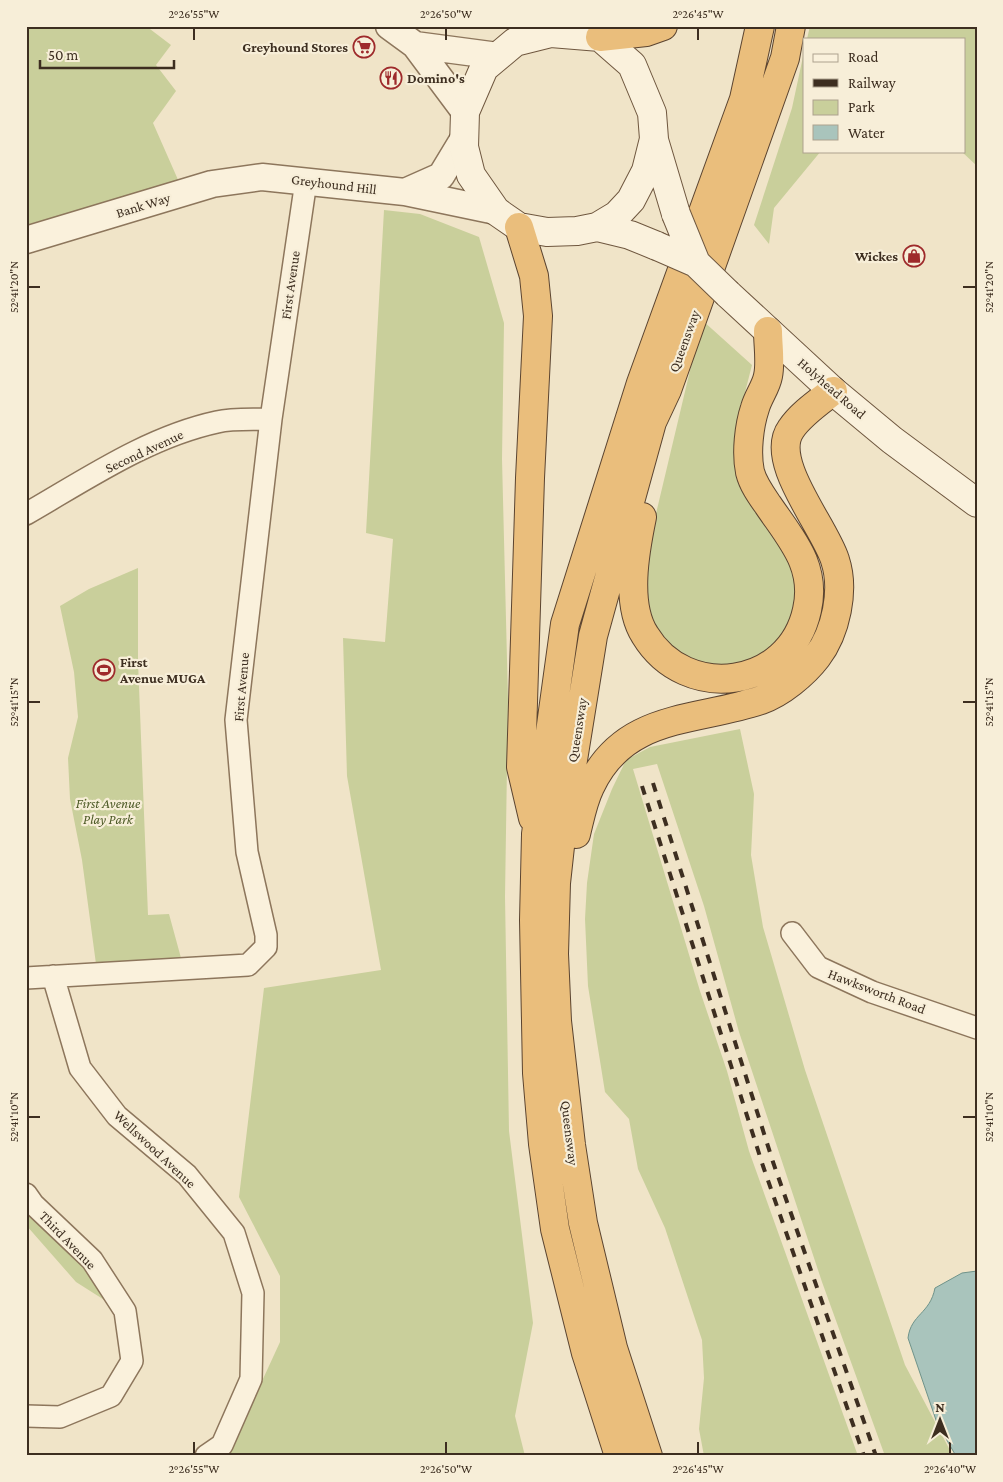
<svg xmlns="http://www.w3.org/2000/svg" width="1003" height="1482" font-family="'Crimson Pro',serif">
<style>
.green{fill:#c9cf9b}
.water{fill:#a9c4bc;stroke:#6f938a}
.lines{fill:none;stroke-linecap:round;stroke-linejoin:round}
.minor-casing{stroke:#8d765c;stroke-width:24}
.tertiary-casing{stroke:#8d765c;stroke-width:29}
.secondary-casing{stroke:#6f573f;stroke-width:30}
.trunk-casing{stroke:#5b4430;stroke-width:30}
.minor{stroke:#faf1dc;stroke-width:21}
.tertiary{stroke:#faf1dc;stroke-width:26}
.secondary{stroke:#faf1dc;stroke-width:28}
.trunk{stroke:#eabe7c;stroke-width:28}
.rail{stroke:#3d2e20;stroke-width:4;stroke-dasharray:9 9;stroke-linecap:butt}
.secondary-bridge-casing{stroke:#6f573f;stroke-width:30;stroke-linecap:butt}
.secondary-bridge{stroke:#faf1dc;stroke-width:28}
.ticks{fill:none;stroke:#3d2e20;stroke-width:2}
.labels{text-anchor:middle;dominant-baseline:central;stroke-width:4.5;stroke-linejoin:round;paint-order:stroke}
.poi-label{font-size:14px;font-weight:bold;fill:#3d2e20;stroke:#f7eed8;text-anchor:end}
.street-label{font-size:14px;fill:#3d2e20;stroke:#f7eed8}
.park-label{font-size:14px;font-style:italic;fill:#4d5a26;stroke:#f7eed8}
.neatline{fill:none;stroke:#3d2e20;stroke-width:2}
.ticks-label{font-size:12px;text-anchor:middle;fill:#3d2e20}
</style>
<rect width="100%" height="100%" fill="#f0e4c8"/>
<path class="green" d="M26,26H146L171,45L156,65L176,91L153,123L179,182L26,225Z
M810,26H977V166L961,151H964V39H807Z
M804,52V151H821L774,208L769,244L754,225L792,108Z
M384,210L420,214L479,237L504,323L502,459L508,700L505,897L509,1131L533,1323L515,1416L525,1456H225L229,1453L280,1342V1276L239,1197L264,988L381,970L347,776L343,638L385,642L393,539L366,533Z
M702,320L752,365L740,412L791,556L800,605L777,648L745,667L688,664L653,630L640,581Z
M138,568V661L148,915L169,914L181,958L96,964L82,860L70,799L68,758L78,717L74,672L60,606L89,589Z
M740,729L754,794L751,855L763,927L805,1070L905,1365L953,1456H885L822,1282L739,1032L704,906L657,764L633,769L700,991L727,1071L749,1151L858,1456H704L699,1429L704,1378L702,1340L665,1228L638,1169L629,1119L605,1092L588,986L585,919L587,883L594,834L612,789L626,760L650,747Z
M26,1201L90,1267L117,1308L76,1282L26,1225Z"/>
<path class="water" d="M977,1271V1456H956L937,1423L908,1338C911,1314 930,1314 935,1288L962,1273Z"/>
<g class="lines">
<g class="minor-casing">
<path id="minor" d="M26,514C87,479 148,437 217,422C234,418 254,420 271,419
M792,933L818,967L872,992L977,1028
M53,976L80,1068L117,1116L187,1175L234,1233L253,1293L251,1379L222,1445L206,1456
M26,978L248,965L266,947V935L247,852L236,720L271,419L306,181
M26,1194L33,1204L92,1260L125,1311L132,1361L111,1396L60,1417L26,1416"/>
</g>
<g class="tertiary-casing">
<path id="tertiary" d="M389,26L415,45L465,112
M415,45L498,56
M405,192L441,176L464,138
M26,240L212,184L262,177L405,192L496,211"/>
</g>
<g class="secondary-casing">
<path id="secondary" d="M551,33L600,37L632,65L652,113L654,139L646,171L631,200L617,215L597,227L577,231L547,232L519,227L503,216L496,211L471,175L464,147L465,112L484,68L515,42Z
M654,140L676,214
M597,227L630,235L657,246
M728,294L833,391L892,440L977,503"/>
</g>
<g class="trunk-casing">
<path id="trunk" d="M600,37L646,32L663,26
M519,227L534,276L538,316L530,478L521,767L533,818
M642,517C635,551 625,604 645,635C686,703 790,689 807,610C817,566 791,539 768,505C761,495 753,484 750,472C746,453 749,426 755,408C758,397 766,387 768,376C771,362 768,345 768,331
M576,834C580,818 583,801 590,787C624,713 696,722 761,700C781,693 804,674 817,657C836,632 845,590 835,560C825,527 768,461 791,429C801,414 819,402 833,391
M619,1456L586,1353L555,1229L543,1144L537,1073L534,920L536,834L565,624L641,383L744,99L760,26
M648,1456L613,1348L583,1223L571,1145L557,1021L554,954L556,883L562,828L593,636L652,422L667,390L785,58L791,26"/>
</g>
<use href="#minor" class="minor"/>
<use href="#tertiary" class="tertiary"/>
<use href="#secondary" class="secondary"/>
<use href="#trunk" class="trunk"/>
<path class="rail" d="M653,783L773,1162L876,1456
M642,786L763,1166L864,1456"/>
<g class="secondary-bridge-casing">
<path id="secondary-bridge" d="M676,214L696,263
M657,246L696,263L728,294"/>
</g>
<use href="#secondary-bridge" class="secondary-bridge"/>
</g>
<path class="ticks" d="M194,28V40M446,28V40M698,28V40M28,287H40M963,287H976M28,702H40M963,702H976M28,1117H40M963,1117H976M194,1442V1454M446,1442V1454M698,1442V1454M950,1442V1454"/>
<defs>
<g id="supermarket-ring" transform="scale(1.125)"><circle r="9.5" fill="#f7eed8" stroke="#9e2a2b" stroke-width="1.5"/><path d="M-6-5.5h2.5l.6 2H6L4.5 2H-2.5L-4.4-4H-6ZM-1.5 3.2a1.3 1.3 0 1 0 .1 0ZM3 3.2a1.3 1.3 0 1 0 .1 0Z" fill="#9e2a2b"/></g>
<g id="restaurant-ring" transform="scale(1.125)"><circle r="9.5" fill="#f7eed8" stroke="#9e2a2b" stroke-width="1.5"/><path d="M-5-6h1v4h1v-4h1v4h1v-4h1v5L-1.5 .5V6h-2V.5L-5-1ZM5-6V6H3V1.5H1.5Q1.5-4 5-6Z" fill="#9e2a2b"/></g>
<g id="shop-ring" transform="scale(1.125)"><circle r="9.5" fill="#f7eed8" stroke="#9e2a2b" stroke-width="1.5"/><path d="M-5-2.5h2.3a2.7 3.5 0 0 1 5.4 0H5L5.5 6h-11ZM-1.5-2.5h3a1.5 2.3 0 0 0-3 0Z" fill="#9e2a2b"/></g>
<g id="stadium-ring" transform="scale(1.125)"><circle r="9.5" fill="#f7eed8" stroke="#9e2a2b" stroke-width="1.5"/><path d="M0-5a6.5 5 0 1 0 0 10a6.5 5 0 1 0 0-10ZM-3.5-1.8h7v3.6h-7Z" fill="#9e2a2b"/></g>
</defs>
<g fill-rule="evenodd">
<use href="#supermarket-ring" x="364" y="47"/>
<use href="#restaurant-ring" x="391" y="78"/>
<use href="#shop-ring" x="914" y="256"/>
<use href="#stadium-ring" x="104" y="670"/>
</g>
<g class="labels">
<g class="poi-label">
<text x="348" y="47">Greyhound Stores</text>
<text x="407" y="78" text-anchor="start">Domino's</text>
<text x="898" y="256">Wickes</text>
<text x="120" y="662" text-anchor="start">First<tspan x="120" dy="16">Avenue MUGA</tspan></text>
</g>
<g class="street-label">
<text transform="translate(334 184) rotate(7)">Greyhound Hill</text>
<text transform="translate(143 205) rotate(-17)">Bank Way</text>
<text transform="translate(290 285) rotate(-82)">First Avenue</text>
<text transform="translate(684 341) rotate(-70)">Queensway</text>
<text transform="translate(832 388) rotate(41)">Holyhead Road</text>
<text transform="translate(144 451) rotate(-25)">Second Avenue</text>
<text transform="translate(241 687) rotate(-85)">First Avenue</text>
<text transform="translate(577 730) rotate(-81)">Queensway</text>
<text transform="translate(877 991) rotate(21)">Hawksworth Road</text>
<text transform="translate(570 1133) rotate(83)">Queensway</text>
<text transform="translate(155 1149) rotate(43)">Wellswood Avenue</text>
<text transform="translate(68 1240) rotate(46)">Third Avenue</text>
</g>
<g class="park-label">
<text x="108" y="803">First Avenue<tspan x="108" dy="16">Play Park</tspan></text>
</g>
</g>
<rect width="1003" height="1482" fill="none" stroke="#f7eed8" stroke-width="55"/>
<rect x="803" y="38" width="162" height="115" fill="#f7eed8" stroke="#ada18e"/>
<rect x="813" y="54" width="25" height="8" fill="#faf1dc" stroke="#ada18e"/>
<text x="848" y="62" font-size="15" fill="#3d2e20">Road</text>
<rect x="813" y="79" width="25" height="8" fill="#3d2e20" stroke="#ada18e"/>
<text x="848" y="88" font-size="15" fill="#3d2e20">Railway</text>
<rect x="813" y="100" width="25" height="15" fill="#c9cf9b" stroke="#ada18e"/>
<text x="848" y="112" font-size="15" fill="#3d2e20">Park</text>
<rect x="813" y="125" width="25" height="15" fill="#a9c4bc" stroke="#ada18e"/>
<text x="848" y="138" font-size="15" fill="#3d2e20">Water</text>
<g transform="translate(940 1420)" stroke="#f7eed8" stroke-width="4" paint-order="stroke">
<path d="M0-4L9 19L0 12L-9 19Z" fill="#3d2e20"/>
<text y="-8" font-size="14" font-weight="bold" text-anchor="middle" fill="#3d2e20">N</text>
</g>
<path d="M40 60v8h134v-8" fill="none" stroke="#3d2e20" stroke-width="2.5"/>
<text x="48" y="60" font-size="15" fill="#3d2e20" stroke="#f7eed8" stroke-width="4" paint-order="stroke">50 m</text>
<rect x="28" y="28" width="948" height="1426" class="neatline"/>
<g class="ticks-label">
<text x="194" y="18">2°26'55"W</text>
<text x="446" y="18">2°26'50"W</text>
<text x="698" y="18">2°26'45"W</text>
<text transform="translate(14 287) rotate(-90)" y="4">52°41'20"N</text>
<text transform="translate(989 287) rotate(-90)" y="4">52°41'20"N</text>
<text transform="translate(14 702) rotate(-90)" y="4">52°41'15"N</text>
<text transform="translate(989 702) rotate(-90)" y="4">52°41'15"N</text>
<text transform="translate(14 1117) rotate(-90)" y="4">52°41'10"N</text>
<text transform="translate(989 1117) rotate(-90)" y="4">52°41'10"N</text>
<text x="194" y="1473">2°26'55"W</text>
<text x="446" y="1473">2°26'50"W</text>
<text x="698" y="1473">2°26'45"W</text>
<text x="950" y="1473">2°26'40"W</text>
</g>
</svg>
